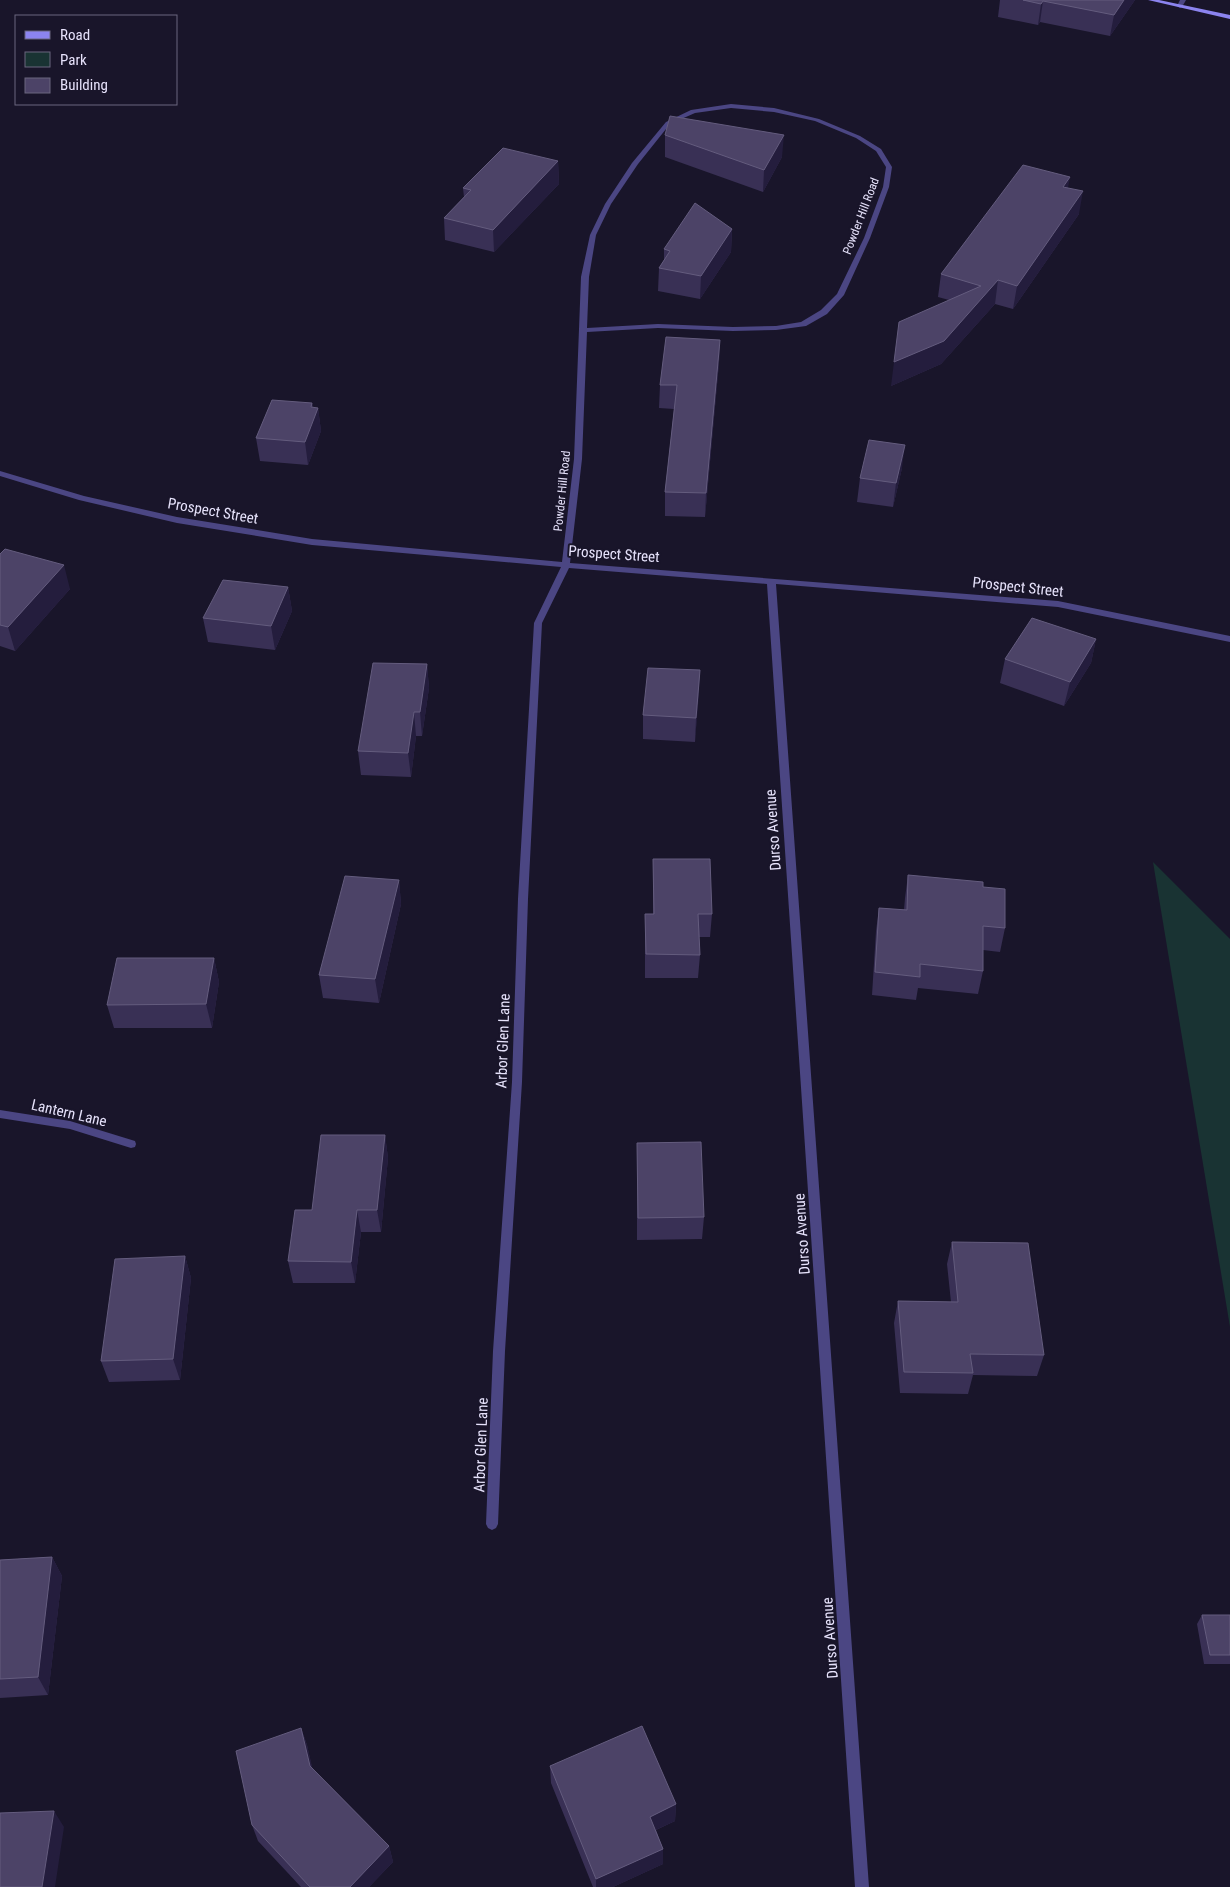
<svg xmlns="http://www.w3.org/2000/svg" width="1230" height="1887" font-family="'Roboto Condensed',sans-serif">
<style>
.green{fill:#193333}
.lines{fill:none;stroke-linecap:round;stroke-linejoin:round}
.service{fill:#4b4683;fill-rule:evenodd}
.minor{fill:#4b4683;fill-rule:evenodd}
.secondary{fill:#8c84ef;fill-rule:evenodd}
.wall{fill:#393055}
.shaded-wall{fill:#241d3d}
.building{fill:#4c4367;stroke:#645c7e}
.labels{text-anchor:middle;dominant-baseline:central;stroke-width:4;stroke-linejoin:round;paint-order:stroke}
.far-street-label{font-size:12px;fill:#e6e2fb;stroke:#19152a}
.street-label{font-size:15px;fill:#e6e2fb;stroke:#19152a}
</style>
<rect width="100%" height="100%" fill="#19152a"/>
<path class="green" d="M1153,862L1230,939V1327Z"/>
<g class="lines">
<path class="service" d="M1180,0H1186L1182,7L1180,8L1177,6Z"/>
<path class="minor" d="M731,104L774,108L819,119L860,136L881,149L892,167L889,187L870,238L844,295L827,314L806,326L776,330L733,331L658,328L587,332L582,459L570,563L1058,601L1230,636V642L1058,607L776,584L869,1887H855L767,584L569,568L542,623L528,899L522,1082L505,1351L498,1524L496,1528L492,1530L488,1528L486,1524L493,1351L512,1082L518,899L534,623L561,567L312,545L177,523L79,500L0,476V471L84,496L177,517L312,539L562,562L574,459L581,277L590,235L605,204L632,163L666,122L691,110ZM731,108L774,112L815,121L856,138L876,151L886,167L883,187L864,238L837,294L821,310L801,322L776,326L733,327L658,324L587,328L589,277L596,235L611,204L638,164L670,124L695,113Z
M0,1110L70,1121L135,1141L136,1144L135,1147L131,1148L70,1129L0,1118Z"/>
<path class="secondary" d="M1148,0H1159L1230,15V19Z"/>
</g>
<path class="wall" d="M1000,0H1135L1110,36L1040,22L1038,25L998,17Z
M665,135L782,157L763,192L665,157Z
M558,161L559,184L494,252L445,240L444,218L464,197L463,188Z
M1068,188L1079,214L1013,309L995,304L941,364L891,386L949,300L938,297L941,274Z
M732,229L731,252L700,299L658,291L659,268L664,260V249Z
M720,340L719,363L705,517L665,516V492L674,409L659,408L660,385Z
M312,403L313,407L318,408L321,431L308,465L260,461L256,438Z
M902,468L893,507L857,502L860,478Z
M0,554L70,589L15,651L0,646Z
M288,587L292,611L275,650L208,642L203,618Z
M1096,639L1091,663L1064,706L1000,683L1005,659Z
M427,664L429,688L422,736H416L411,777L361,775L358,751Z
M700,670L695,742L643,739V715Z
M653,859L712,914L710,937H699L700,955L698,978H645V914H653Z
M908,875L983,887L1005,928L1000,952L983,950V971L978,994L918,988L916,1000L872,995L876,931L879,908L904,910L905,898Z
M399,880L401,904L379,1003L323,998L319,975Z
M214,958L219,982L212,1028H114L107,1005Z
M385,1135L388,1158L381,1232H361L355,1283H293L288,1261L312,1210Z
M637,1143L704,1217L702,1239L637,1240Z
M952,1242L1044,1355L1037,1376L973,1375L968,1394L900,1393L894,1323L898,1301L951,1302L947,1264Z
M185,1256L191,1278L180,1380L109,1382L101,1361Z
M52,1557L62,1576L48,1695L0,1698V1560Z
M1202,1615H1230V1664H1204L1197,1624Z
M301,1728L307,1745L312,1768L389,1846L393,1862L369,1887H301L258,1841L252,1825Z
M550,1766L676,1804L675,1821L656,1830L663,1849V1864L613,1887H593L551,1783Z"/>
<path class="shaded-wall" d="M1124,0H1135L1110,36L1114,15Z
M1043,1L1040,22L1038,25L1041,4Z
M784,135L782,157L763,192L764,170Z
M558,161L559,184L494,252L493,230Z
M1070,177L1066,199L1063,187Z
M1083,191L1079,214L1013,309L1017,286Z
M732,229L731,252L700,299L701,276Z
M998,280L995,304L941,364L891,386L894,362Z
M720,340L719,363L705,517L706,493Z
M312,403L314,417L318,408L321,431L308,465L305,442L311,407Z
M905,445L902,468L893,507L896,483Z
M64,565L70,589L15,651L8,627Z
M288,587L292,611L275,650L271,626Z
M1096,639L1091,663L1064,706L1070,682Z
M427,664L429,688L422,736L420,712Z
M700,670L699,694L695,742L696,718Z
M414,712L416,736L411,777L408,753Z
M399,880L401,904L379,1003L375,979Z
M214,958L219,982L212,1028L206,1004Z
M385,1135L388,1158L381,1232L377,1210Z
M357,1210L361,1232L355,1283L351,1262Z
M185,1256L191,1278L180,1380L173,1359Z
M52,1557L62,1576L48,1695L38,1677Z
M301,1728L307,1745L316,1783L310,1766Z
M676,1804L675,1821L649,1833L650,1817Z
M54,1811L64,1827L55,1887H42Z
M389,1846L393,1862L369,1887H350Z
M663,1849V1864L613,1887H596V1879Z"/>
<path class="building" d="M1023,0H1124L1114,15L1043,1L1041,4Z
M670,116L784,135L764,170L665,135Z
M503,148L558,161L493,230L444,218L471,190L463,188Z
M1023,165L1070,177L1063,187L1083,191L1017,286L998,280L944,341L894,362L899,322L981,286L941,274Z
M695,203L732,229L701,276L659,268L670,251L664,249Z
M666,337L720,340L706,493L665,492L677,385H660Z
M272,400L312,403L311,407L318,408L305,442L256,438Z
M869,440L905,445L896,483L860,478Z
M5,549L64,565L8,627L0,625V554Z
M223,580L288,587L271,626L203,618Z
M1032,618L1096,639L1070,682L1005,659Z
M373,663L427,664L420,712H414L408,753L358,751Z
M648,668L700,670L696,718L643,715Z
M653,859H710L712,914H698L700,955L646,954L645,914H654Z
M908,875L983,882V887L1005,889V928L983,926V971L920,964V977L875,972L879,908L907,910Z
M345,876L399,880L375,979L319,975Z
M117,958H214L206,1004L107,1005Z
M321,1135H385L377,1210H357L351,1262L288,1261L295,1210H312Z
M701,1142L704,1217L638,1218L637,1143Z
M952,1242L1028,1243L1044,1355L970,1354L973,1373L904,1372L898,1301L958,1302Z
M185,1256L173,1359L101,1361L115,1259Z
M52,1557L38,1677L0,1679V1560Z
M1202,1615H1230V1655H1210Z
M642,1726L676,1804L650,1817L663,1849L596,1879L550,1766Z
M301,1728L310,1766L389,1846L350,1887H310L252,1825L236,1751Z
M54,1811L42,1887H0V1813Z"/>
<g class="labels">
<g class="far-street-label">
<text transform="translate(861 216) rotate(-69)">Powder Hill Road</text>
<text transform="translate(562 491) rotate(-84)">Powder Hill Road</text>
</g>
<g class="street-label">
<text transform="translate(213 511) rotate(10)">Prospect Street</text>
<text transform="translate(614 554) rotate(4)">Prospect Street</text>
<text transform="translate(1018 587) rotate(6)">Prospect Street</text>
<text transform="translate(773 830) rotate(-94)">Durso Avenue</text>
<text transform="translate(503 1041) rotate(-88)">Arbor Glen Lane</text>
<text transform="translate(69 1113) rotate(13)">Lantern Lane</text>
<text transform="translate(802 1234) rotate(-94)">Durso Avenue</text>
<text transform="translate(481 1445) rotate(-88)">Arbor Glen Lane</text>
<text transform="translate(830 1638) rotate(-94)">Durso Avenue</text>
</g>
</g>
<rect x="15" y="15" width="162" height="90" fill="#19152a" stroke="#6b677e"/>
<rect x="25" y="31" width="25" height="8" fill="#8c84ef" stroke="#6b677e"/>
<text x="60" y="40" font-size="15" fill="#e6e2fb">Road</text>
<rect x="25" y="52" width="25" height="15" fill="#193333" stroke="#6b677e"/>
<text x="60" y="65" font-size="15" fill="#e6e2fb">Park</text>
<rect x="25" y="78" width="25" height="15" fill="#4c4367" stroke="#6b677e"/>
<text x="60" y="90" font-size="15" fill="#e6e2fb">Building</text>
</svg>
